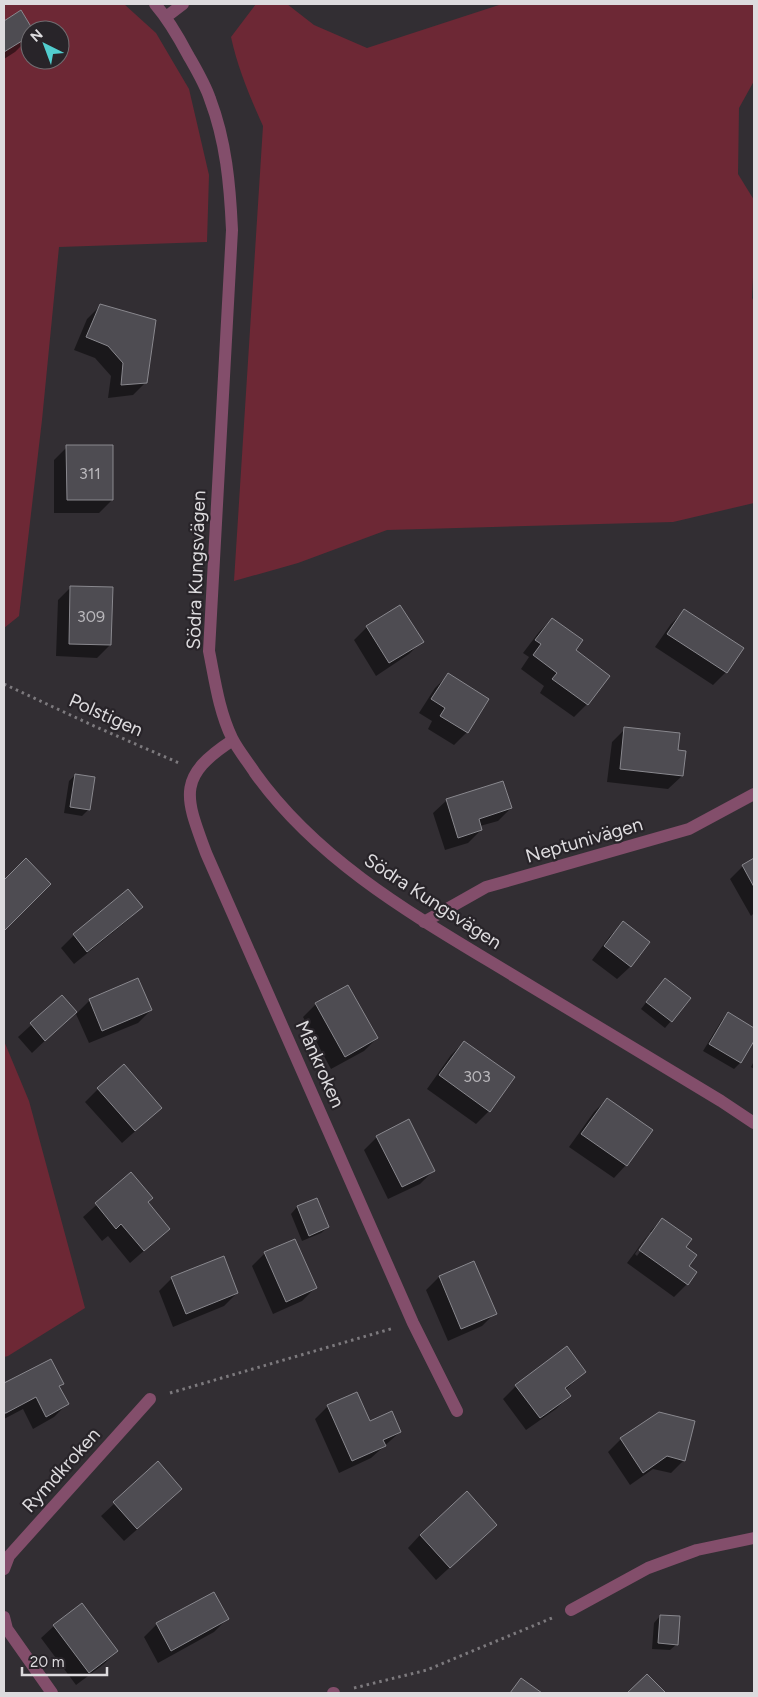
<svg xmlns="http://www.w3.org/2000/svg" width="758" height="1697" font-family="Figtree,sans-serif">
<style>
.green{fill:#6d2835;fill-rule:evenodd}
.shadow{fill:#0007;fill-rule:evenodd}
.building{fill:#4e4c52;stroke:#89888e}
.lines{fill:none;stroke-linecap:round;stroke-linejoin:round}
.path{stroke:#7d7a7e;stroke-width:3;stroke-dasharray:2.5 4;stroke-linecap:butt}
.minor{stroke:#834e6b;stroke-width:12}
.labels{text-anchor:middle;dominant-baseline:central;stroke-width:4.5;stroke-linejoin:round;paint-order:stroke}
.number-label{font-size:16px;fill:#b9b7bb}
.street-label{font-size:19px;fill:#dddbde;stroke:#282429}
</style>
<rect width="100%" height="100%" fill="#322e33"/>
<path class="green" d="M4,4H124L156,33L189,89L209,175L207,242L59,247L42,420L19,616L4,628ZM30,30H60V60H30Z
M256,4H287L314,25L367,48L502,4H754V81L739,108L738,174L754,200V257L752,298L754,302V503L673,522L387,530L298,563L234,581L263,126C250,97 238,69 231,37Z
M4,1041L29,1101L85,1308L8,1356L4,1357Z"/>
<path class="shadow" d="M21,12L32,30H30V37L15,52L4,59V22Z
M100,306L146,382L133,395L108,398L111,376L95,358L74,350L87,319Z
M67,447L112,500L99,513H54V460Z
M71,587L110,645L97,658L56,656L58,600Z
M400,606L422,641L409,654L376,676L354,640L367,627Z
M684,611L726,672L713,685L655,647L671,624Z
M552,619L574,650L587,704L574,717L540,693L544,686L521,669L529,657L523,653L539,632Z
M448,675L487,700L467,732L454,745L428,729L432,721L419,713L435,688Z
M625,729L677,751L682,776L668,789L607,782L612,742Z
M75,775L88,810L82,816L64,813L69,781Z
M447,800L511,808L498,821L480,826L481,830L468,843L445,850L433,813Z
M754,859V913L751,916L730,879L743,866Z
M128,891L141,907L128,920L74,964L61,948L74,935Z
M623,923L649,943L630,967L617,979L592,960L610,936Z
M138,980L151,1010L138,1023L89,1043L76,1014L90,1000Z
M348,986L377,1038L364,1051L331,1069L303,1017L316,1004Z
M659,986L671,1021L665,1028L641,1009Z
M62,997L75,1012L32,1053L18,1037Z
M728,1014L754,1029V1039L740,1063L734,1069L703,1051L722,1020Z
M464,1042L489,1111L476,1124L427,1089L451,1055Z
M754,1061V1069L751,1067Z
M98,1089L161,1108L122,1143L85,1102Z
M607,1099L626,1165L614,1178L569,1147L594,1112Z
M377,1137L433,1171L420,1184L388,1199L364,1150Z
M131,1174L146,1203L155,1241L130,1263L108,1236L102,1241L83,1217Z
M316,1200L328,1227L321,1233L302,1241L291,1214L297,1207Z
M662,1219L684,1247L687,1266V1284L674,1297L627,1263L650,1232ZM650,1232H654L637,1256L635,1254Z
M265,1253L315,1288L302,1301L273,1314L252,1266Z
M474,1263L495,1313L482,1326L448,1341L426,1290L439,1277Z
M172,1278L237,1293L224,1306L173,1327L159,1291Z
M50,1360L62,1383L58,1387L67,1404L54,1417L33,1429L23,1409L4,1419V1384Z
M585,1372L565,1390L569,1396L556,1409L526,1430L503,1399L516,1386Z
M328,1406L369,1423L400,1432L371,1458L339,1473L315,1419Z
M621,1439L684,1460L671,1473L653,1469L630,1485L608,1452Z
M158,1463L168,1502L124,1541L101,1516Z
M420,1535L482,1538L436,1580L408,1548Z
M660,1616L677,1644L670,1650L652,1649L654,1623Z
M227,1619L214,1632L158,1663L144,1637L157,1624Z
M54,1626L117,1651L104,1664L76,1685L41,1638Z"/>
<path class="building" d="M21,10L33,30H30V36L4,52V21Z
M100,304L156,320L147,383L121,385L123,363L108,346L86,337Z
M66,445H113V500H67Z
M70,586L113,587L111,645L69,644Z
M400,605L424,642L389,663L366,626Z
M684,609L744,648L727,673L667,634Z
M552,618L583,640L576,650L610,676L588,705L552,679L557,673L533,655L541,644L535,640Z
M448,673L489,699L468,733L440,716L445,708L431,699Z
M624,727L680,733L678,750L686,751L683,776L620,769Z
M75,774L95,777L90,810L70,807Z
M503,781L512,808L479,819L482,830L458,838L446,799Z
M26,858L51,884L4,931V880Z
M754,858V887L742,865Z
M128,889L143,907L87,952L73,934Z
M623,921L650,942L631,967L604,946Z
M138,978L152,1010L102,1031L89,999Z
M665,978L691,998L672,1022L646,1002Z
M348,985L378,1038L345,1057L315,1003Z
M62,995L77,1012L45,1041L30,1023Z
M728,1012L754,1028V1041L741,1063L709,1044Z
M464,1041L515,1077L490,1112L439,1075Z
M124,1064L162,1108L135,1131L97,1088Z
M607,1098L653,1130L627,1166L581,1134Z
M409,1119L435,1171L402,1187L376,1136Z
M131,1172L153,1198L148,1202L170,1229L144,1251L121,1224L116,1229L95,1203Z
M317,1198L329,1227L309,1236L297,1206Z
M662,1218L692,1239L686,1247L697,1255L689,1266L697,1272L688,1285L639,1250Z
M295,1239L317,1288L286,1302L264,1252Z
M224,1256L238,1293L186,1314L171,1277Z
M474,1261L497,1314L461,1329L439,1276Z
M567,1346L586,1372L565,1388L571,1396L540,1418L515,1385Z
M51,1359L64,1384L59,1386L69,1404L46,1417L36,1397L6,1413H4V1383Z
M357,1392L370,1421L392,1411L401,1432L383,1440L386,1446L352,1461L327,1405Z
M659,1412L695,1421L685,1461L667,1456L643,1473L620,1438Z
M158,1461L182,1489L137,1529L113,1502Z
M467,1491L497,1525L450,1568L420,1535Z
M214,1592L229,1619L171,1651L156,1623Z
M82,1603L118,1651L89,1673L53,1625Z
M660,1615L680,1616L678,1645L658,1643Z
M647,1674L666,1693H627Z
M521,1678L542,1693H510Z"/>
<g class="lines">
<path class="path" d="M4,684L94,726L179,763
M170,1393L394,1328
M354,1688L427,1670L552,1618"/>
<path class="minor" d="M155,4C168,19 178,36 188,55C196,69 205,84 210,99C226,141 230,185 232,230L209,651C215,681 219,711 232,738C238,750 248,762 255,773C320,864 420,919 514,976C583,1018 652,1060 721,1101L754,1123
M166,17L183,4
M233,740C176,777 185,796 206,853L413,1323L457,1411
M424,922L486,887L689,829L754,794
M4,1569L9,1556L150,1399
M571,1610L648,1568L697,1550L754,1538
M4,1617L7,1629L52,1693
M333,1693H334"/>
</g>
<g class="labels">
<g class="number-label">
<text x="90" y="473">311</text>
<text x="91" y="616">309</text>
<text x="477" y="1076">303</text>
</g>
<g class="street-label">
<text transform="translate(196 570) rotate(-88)">Södra Kungsvägen</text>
<text transform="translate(106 715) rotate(24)">Polstigen</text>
<text transform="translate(584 840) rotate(-16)">Neptunivägen</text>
<text transform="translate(433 901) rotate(33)">Södra Kungsvägen</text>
<text transform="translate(320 1064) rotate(66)">Månkroken</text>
<text transform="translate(61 1470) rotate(-48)">Rymdkroken</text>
</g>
</g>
<rect width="758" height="1697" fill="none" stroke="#dddbde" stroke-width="10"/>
<g transform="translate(45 45) rotate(318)"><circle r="24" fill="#282429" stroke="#706d71"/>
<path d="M0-4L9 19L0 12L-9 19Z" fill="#52cdce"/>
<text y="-8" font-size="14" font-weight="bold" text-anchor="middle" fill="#dddbde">N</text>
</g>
<path d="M22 1667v8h85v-8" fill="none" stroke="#dddbde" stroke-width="2.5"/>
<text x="30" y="1667" font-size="15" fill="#dddbde" stroke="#282429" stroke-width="4" paint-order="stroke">20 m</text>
</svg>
